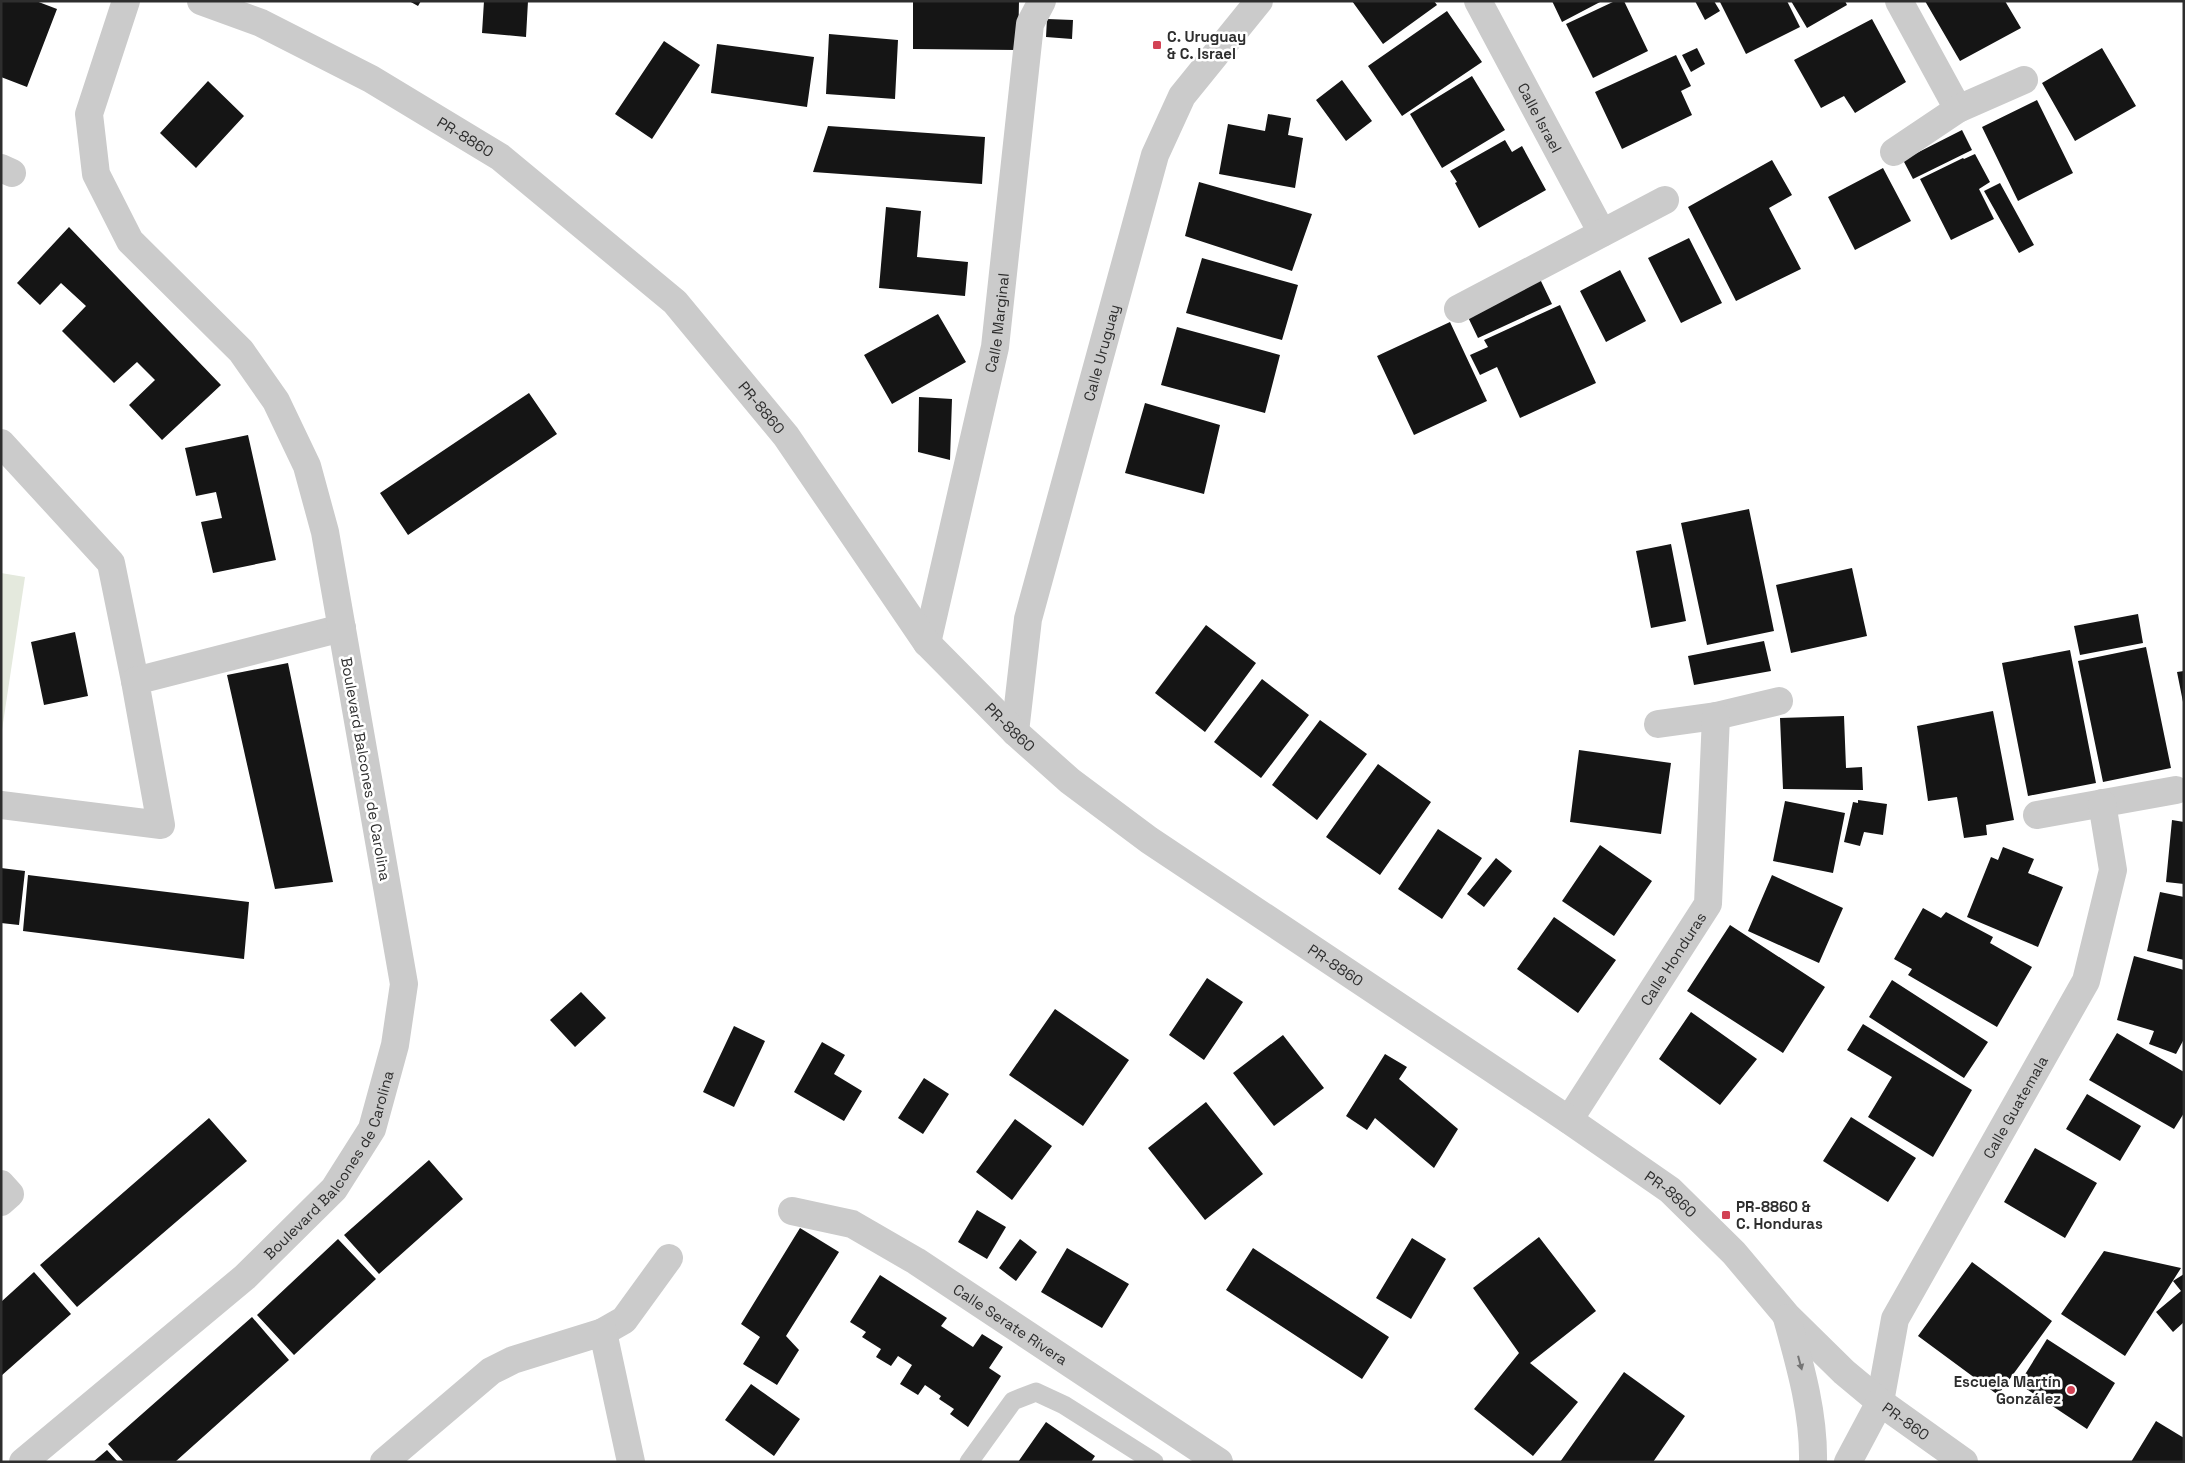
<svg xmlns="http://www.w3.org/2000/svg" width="2185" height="1463" font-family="'Space Grotesk',sans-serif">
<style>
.green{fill:#e4e9dd}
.building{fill:#151515}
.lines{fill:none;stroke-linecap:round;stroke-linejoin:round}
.service{stroke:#cbcbcb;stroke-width:19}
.minor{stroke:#cbcbcb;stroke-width:28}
.tertiary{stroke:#cbcbcb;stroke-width:28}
.oneway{fill:#757575}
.poi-dot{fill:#d24254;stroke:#fff;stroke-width:2}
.labels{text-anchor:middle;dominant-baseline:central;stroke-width:5;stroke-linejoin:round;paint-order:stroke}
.poi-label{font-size:15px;font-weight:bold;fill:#2e2e2e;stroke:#fff;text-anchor:start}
.street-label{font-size:15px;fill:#2e2e2e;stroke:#fff}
</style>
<rect width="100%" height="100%" fill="#fff"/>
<path class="green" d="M1,573L25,577L2,730H1Z"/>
<path class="building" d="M1,1H36L57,9L27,87L1,77Z
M409,1H421L418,6Z
M484,1H528L526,37L482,33Z
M913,1H1019L1018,50L913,49Z
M1352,1H1434L1437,5L1383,44Z
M1552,1H1602L1562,22Z
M1615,1H1624L1648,51L1593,78L1566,24Z
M1695,1H1714L1720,11L1705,20Z
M1787,1L1800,27L1746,54L1720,2Z
M1791,1H1845L1847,5L1807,28Z
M1925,1H2005L2021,28L1960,61Z
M1447,11L1482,62L1402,116L1368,66Z
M1047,19L1073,20L1072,39L1046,37Z
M1872,19L1906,82L1855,113L1844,96L1821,108L1794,60Z
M829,34L898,40L895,99L826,94Z
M664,41L700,65L652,139L615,114Z
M717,44L814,57L807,107L711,93Z
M1697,48L1705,64L1691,72L1682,55Z
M2102,48L2136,106L2075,141L2042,83Z
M1676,55L1691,86L1681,91L1692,115L1622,149L1595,92Z
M1472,76L1505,130L1442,168L1410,114Z
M1342,80L1372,121L1346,141L1316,100Z
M208,81L244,116L196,168L160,133Z
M2037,100L2073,173L2018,201L1982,127Z
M1268,114L1291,118L1288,135L1303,138L1295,188L1219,174L1228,124L1265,131Z
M828,126L985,137L982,184L813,172Z
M1962,130L1972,150L1913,179L1903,160Z
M1505,140L1512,152L1522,146L1546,190L1479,228L1455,183L1457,182L1450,171Z
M1975,154L1990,182L1979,189L1994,219L1951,240L1920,179L1963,158L1964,159Z
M1772,160L1792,195L1769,208L1801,269L1736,301L1688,207Z
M1883,168L1911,221L1855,250L1828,197Z
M1199,182L1312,214L1292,271L1185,236Z
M2000,183L2034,245L2019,253L1984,191Z
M886,207L921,211L917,257L968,262L965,296L879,288Z
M69,227L221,385L162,440L129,405L155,380L137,362L114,383L62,331L86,306L61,283L40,305L17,283Z
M1689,238L1722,303L1681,323L1648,258Z
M1202,258L1298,285L1282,340L1186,313Z
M1620,270L1646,321L1606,342L1580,291Z
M1540,279L1552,304L1478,338L1466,313Z
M1560,305L1596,383L1520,418L1497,367L1480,375L1470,355L1488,347L1484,340Z
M938,314L966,362L892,404L864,355Z
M1450,322L1487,401L1414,435L1377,356Z
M1177,327L1280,355L1265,413L1161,385Z
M529,393L557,434L408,535L380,493Z
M919,397L952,399L950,460L918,452Z
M1145,403L1220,425L1204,494L1125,473Z
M248,435L276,560L213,573L201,522L222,518L216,492L196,496L185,448Z
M1749,509L1774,631L1707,645L1681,523Z
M1671,544L1686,621L1651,628L1636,551Z
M1852,568L1867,636L1791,653L1776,585Z
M2138,614L2143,643L2080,655L2074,626Z
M1206,625L1256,663L1205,732L1155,693Z
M75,632L88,696L44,705L31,642Z
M1764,641L1771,671L1694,685L1688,656Z
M2146,647L2171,768L2103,782L2078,661Z
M2070,650L2096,783L2028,796L2002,663Z
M288,663L333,882L275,889L227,675Z
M2184,671V702H2183L2177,672Z
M1262,679L1309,715L1261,778L1214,742Z
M1993,711L2014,820L1986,825L1987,835L1964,838L1957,797L1928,801L1917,726Z
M1844,716L1846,768L1862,767L1863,790L1783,789L1780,718Z
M1320,720L1367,754L1317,820L1272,785Z
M1579,750L1671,763L1661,834L1570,822Z
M1378,764L1431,802L1380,875L1326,837Z
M1858,800L1887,804L1883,835L1864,832L1860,846L1844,842L1853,802L1858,803Z
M1785,801L1845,813L1833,873L1773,861Z
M2172,820L2184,822V884L2166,882Z
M1438,829L1482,858L1442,919L1398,889Z
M1600,845L1652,881L1614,936L1562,901Z
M2003,847L2034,859L2028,873L2063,887L2038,947L1967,917L1991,857L1998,860Z
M1496,858L1512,871L1484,907L1467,894Z
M1,868L25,871L19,925L1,923Z
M28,875L249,902L244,959L23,931Z
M1772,875L1843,908L1819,963L1748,931Z
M2160,892L2184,897V960L2147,951Z
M1923,908L1941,918L1946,912L1993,937L1990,943L2032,967L1997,1027L1908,975L1912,969L1894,959Z
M1554,917L1616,960L1578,1013L1517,969Z
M1730,925L1825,987L1783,1053L1687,991Z
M2134,956L2184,970V1039L2176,1054L2149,1044L2154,1031L2117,1020Z
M1207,978L1243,1002L1204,1060L1169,1035Z
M1892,980L1988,1042L1964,1078L1869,1017Z
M581,992L606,1018L575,1047L550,1020Z
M1055,1009L1129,1060L1083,1126L1009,1075Z
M1691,1012L1757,1059L1720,1105L1659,1059Z
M1863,1024L1972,1090L1933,1157L1868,1117L1892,1077L1847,1050Z
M734,1026L765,1041L734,1107L703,1092Z
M2117,1033L2184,1072V1113L2174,1129L2089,1080Z
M1283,1035L1324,1088L1274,1126L1233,1073Z
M822,1042L845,1055L834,1074L862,1091L844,1121L794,1092Z
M1385,1054L1407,1067L1399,1079L1458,1129L1434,1168L1375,1118L1367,1130L1346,1116Z
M924,1078L949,1094L923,1134L898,1118Z
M2087,1094L2141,1126L2120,1161L2066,1129Z
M1206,1102L1263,1174L1205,1220L1148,1148Z
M1851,1117L1916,1158L1888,1202L1823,1161Z
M209,1118L247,1161L77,1307L40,1265Z
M1015,1119L1052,1146L1012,1200L976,1172Z
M2035,1148L2097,1183L2065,1238L2004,1202Z
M429,1160L463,1199L379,1274L344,1235Z
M977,1210L1006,1227L987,1259L958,1242Z
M800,1228L839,1252L786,1336L799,1350L777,1385L743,1364L760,1337L741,1324Z
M1539,1237L1596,1311L1530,1363L1578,1402L1533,1456L1474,1409L1519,1353L1473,1288Z
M1412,1238L1446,1259L1411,1319L1376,1298Z
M338,1239L376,1279L294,1355L257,1315Z
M1020,1239L1037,1252L1016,1281L999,1268Z
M1067,1248L1129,1284L1102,1328L1041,1292Z
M1253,1248L1389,1337L1362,1379L1226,1290Z
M2104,1251L2181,1268L2125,1356L2061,1314Z
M1972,1262L2052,1321L1998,1395L1918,1336Z
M34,1272L71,1314L1,1376V1302Z
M2184,1274V1322L2173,1332L2156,1312L2181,1291L2173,1281Z
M880,1275L947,1318L941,1326L973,1347L982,1334L1003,1347L989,1368L1001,1376L968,1427L950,1414L954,1409L939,1399L941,1396L925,1385L918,1395L900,1384L912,1365L898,1356L891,1366L876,1357L881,1349L862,1337L866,1332L850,1322Z
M252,1317L289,1360L175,1462H124L108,1444Z
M2047,1339L2115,1383L2087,1429L2019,1384Z
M1624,1372L1685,1416L1653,1462H1560Z
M751,1384L800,1419L774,1456L725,1420Z
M2156,1421L2184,1438V1462H2131Z
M1046,1422L1095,1456L1091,1462H1018Z
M107,1450L118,1462H93Z"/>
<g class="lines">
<path class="service" d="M969,1462L1013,1401L1036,1392L1064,1405L1154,1462"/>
<g class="minor">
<path id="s1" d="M1478,1L1602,233"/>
<path d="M1899,1L1958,109"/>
<path d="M1894,152L1958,109L2024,80"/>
<path d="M1,168L12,173"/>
<path d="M1458,309L1665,200"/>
<path d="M1,443L111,563L135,681"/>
<path id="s2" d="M927,643L995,347L1030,24L1042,1"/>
<path d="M1658,724L1716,716L1779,701"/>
<path id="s3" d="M1015,732L1028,619L1155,155L1182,96L1259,1"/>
<path d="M1,805L161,825L135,681L342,628"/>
<path d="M2037,815L2176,790"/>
<path id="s4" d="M1569,1120L1708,904L1716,716"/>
<path d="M1,1184L10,1194L1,1202"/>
<path id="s5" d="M792,1211L852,1224L916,1261L1219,1462"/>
<path d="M603,1332L624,1320L669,1258"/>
<path id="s6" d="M1880,1402L1895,1319L2086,981L2113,870L2102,803"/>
<path id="s7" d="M23,1462L245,1277L334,1189L372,1129L395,1045L404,984L325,532L307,466L276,401L241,351L130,241L96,174L89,114L126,1"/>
<path d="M384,1462L491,1371L513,1360L603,1332L631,1462"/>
</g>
<g class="tertiary">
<path id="s8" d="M201,1L261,23L371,79L500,157L675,302L786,436L927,643L1015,732L1070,781L1149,840L1569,1120L1670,1190L1734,1253L1787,1316L1844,1372L1880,1402L1964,1462"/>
<path d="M1787,1318C1800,1365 1814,1413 1813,1462"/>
<path d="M1848,1462L1880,1402"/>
</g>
</g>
<defs><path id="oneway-solid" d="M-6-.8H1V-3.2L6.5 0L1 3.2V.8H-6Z" transform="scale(1.25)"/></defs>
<use class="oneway" href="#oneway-solid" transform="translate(1800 1363) rotate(75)"/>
<g class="poi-dot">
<rect x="1152" y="40" width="10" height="10" rx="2.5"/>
<rect x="1721" y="1210" width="10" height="10" rx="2.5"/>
<circle cx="2071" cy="1390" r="5"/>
</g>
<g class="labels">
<g class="poi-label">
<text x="1167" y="36">C. Uruguay<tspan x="1167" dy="17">&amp; C. Israel</tspan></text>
<text x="1736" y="1206">PR-8860 &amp;<tspan x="1736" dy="17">C. Honduras</tspan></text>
<text x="2061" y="1381" text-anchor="end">Escuela Martín<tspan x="2061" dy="17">González</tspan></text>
</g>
<g class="street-label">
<text stroke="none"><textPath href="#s1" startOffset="132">Calle Israel</textPath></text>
<text stroke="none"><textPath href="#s8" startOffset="298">PR-8860</textPath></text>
<text stroke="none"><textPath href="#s2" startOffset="328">Calle Marginal</textPath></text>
<text stroke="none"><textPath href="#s3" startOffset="390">Calle Uruguay</textPath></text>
<text stroke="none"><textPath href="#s8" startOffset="702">PR-8860</textPath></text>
<text stroke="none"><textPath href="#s8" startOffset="1108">PR-8860</textPath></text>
<text transform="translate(366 769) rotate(80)">Boulevard Balcones de Carolina</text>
<text stroke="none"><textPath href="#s4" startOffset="192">Calle Honduras</textPath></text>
<text stroke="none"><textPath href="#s8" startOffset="1512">PR-8860</textPath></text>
<text stroke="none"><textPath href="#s6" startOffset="328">Calle Guatemala</textPath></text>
<text stroke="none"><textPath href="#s7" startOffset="432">Boulevard Balcones de Carolina</textPath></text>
<text stroke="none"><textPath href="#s8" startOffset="1918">PR-8860</textPath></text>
<text stroke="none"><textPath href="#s5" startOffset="249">Calle Serate Rivera</textPath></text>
<text stroke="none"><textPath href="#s8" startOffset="2246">PR-860</textPath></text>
</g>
</g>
<rect width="2185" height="1463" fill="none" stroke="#2e2e2e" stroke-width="5"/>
</svg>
